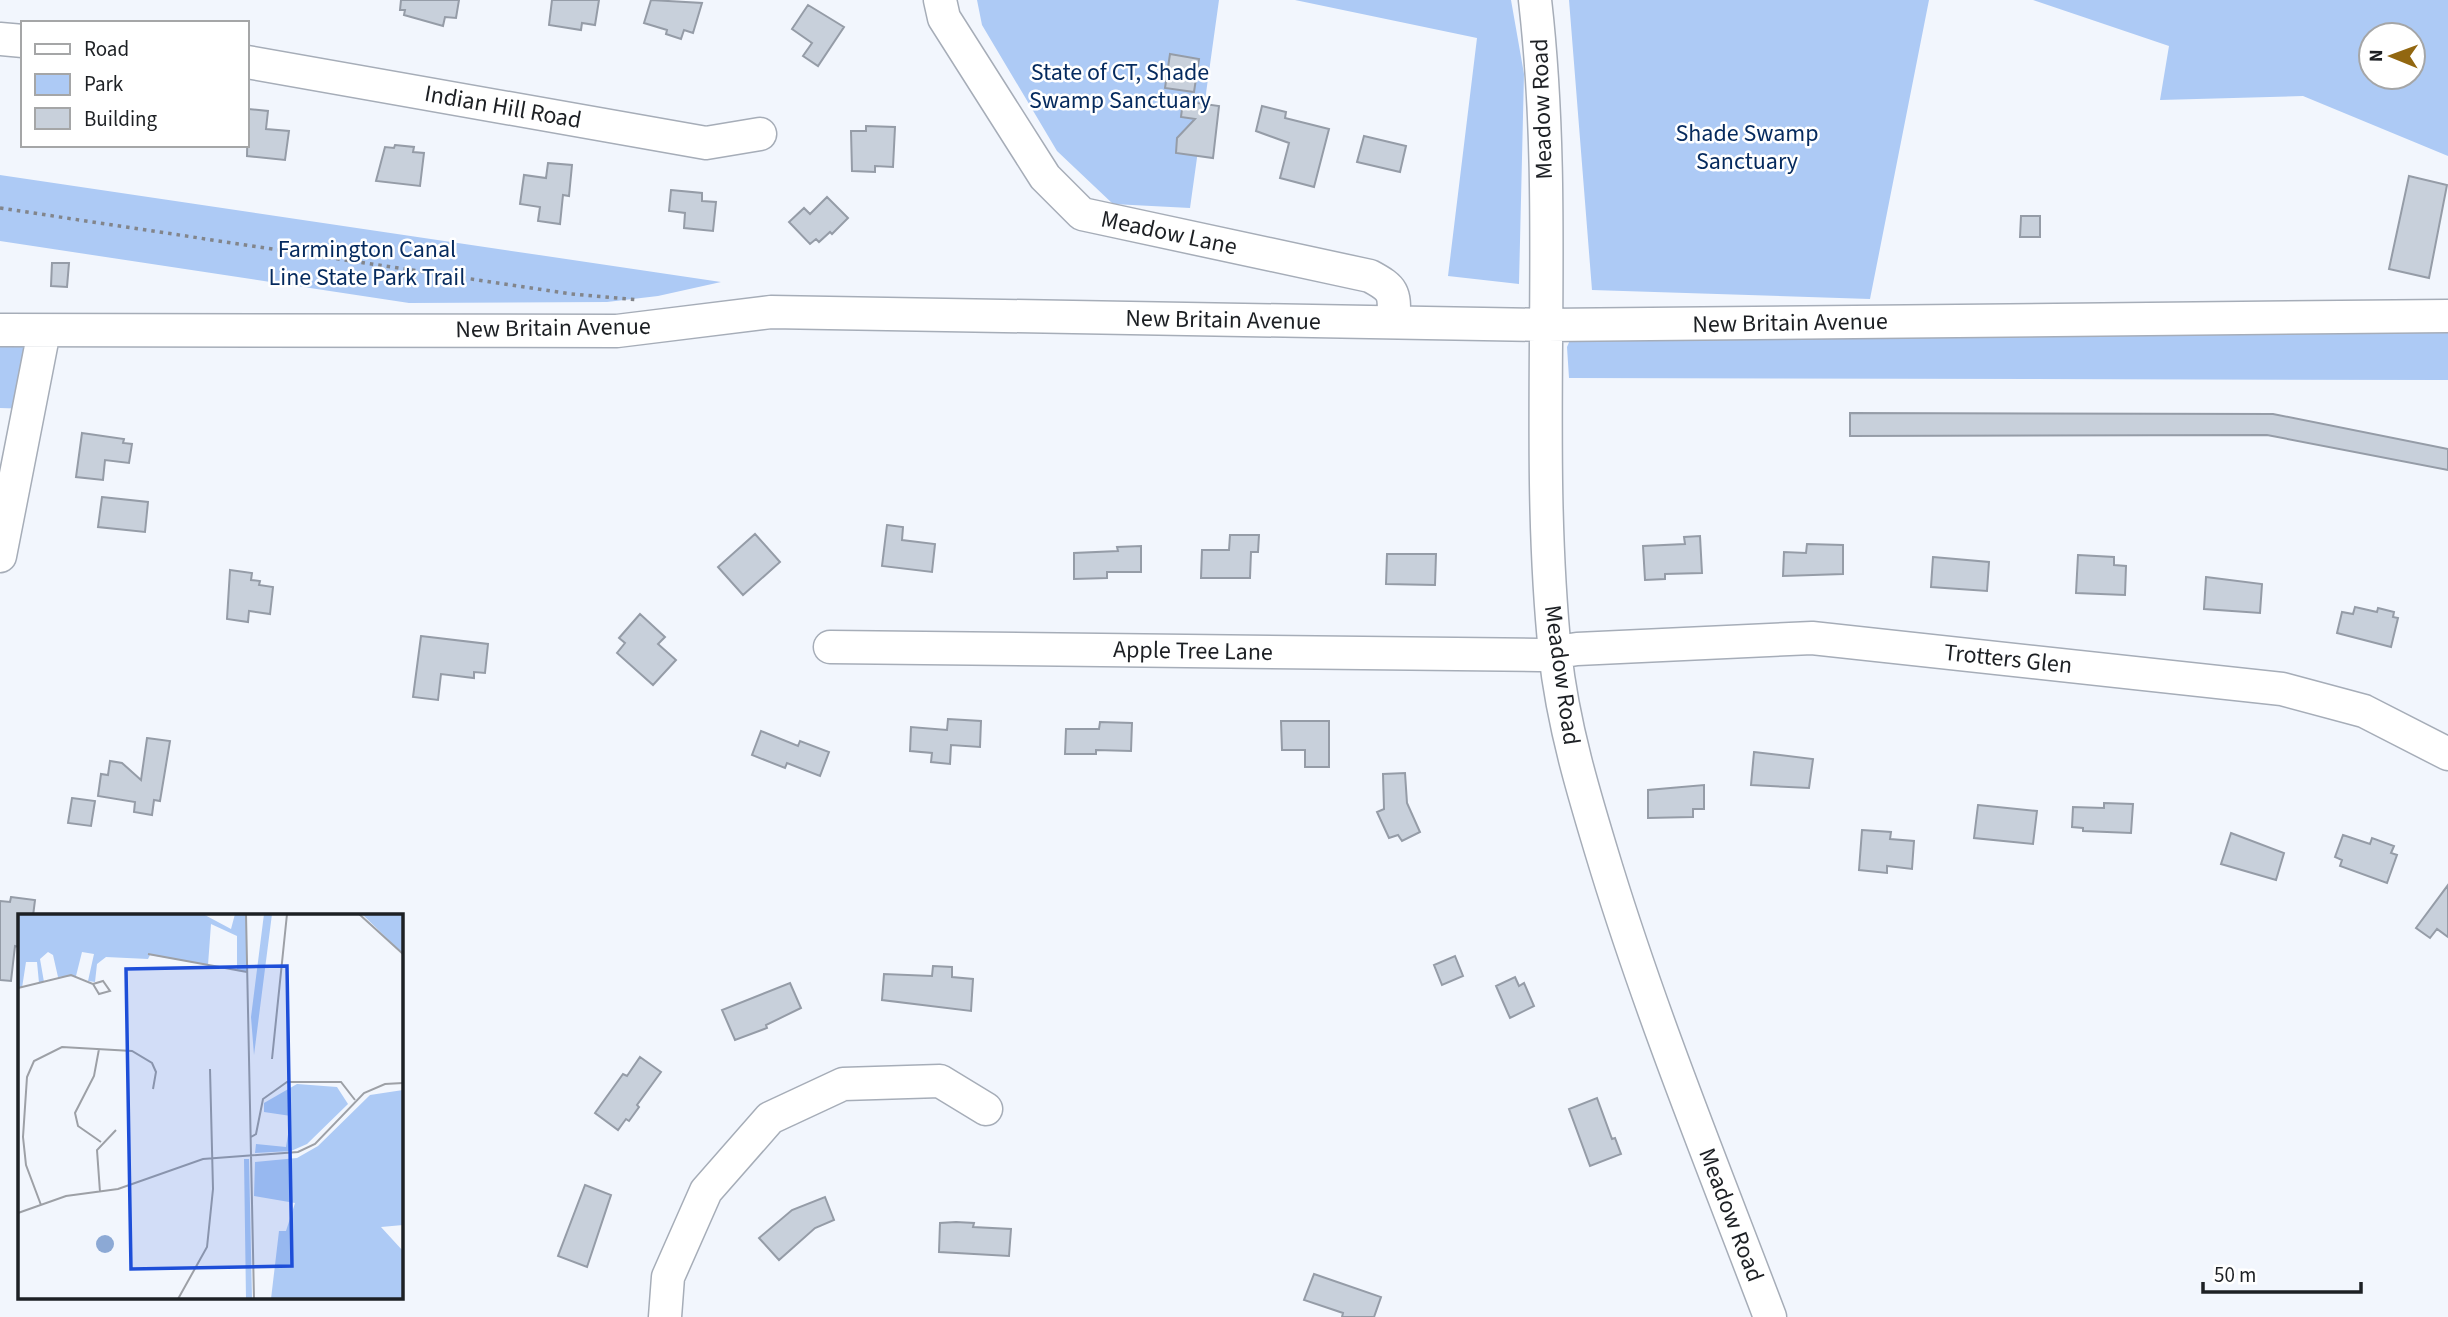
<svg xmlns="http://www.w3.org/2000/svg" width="2448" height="1317" font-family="'Source Sans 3',sans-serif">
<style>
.green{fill:#adcaf5;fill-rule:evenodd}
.building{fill:#c8d0db;stroke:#959ca7;stroke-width:2}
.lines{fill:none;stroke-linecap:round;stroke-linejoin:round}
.minor-casing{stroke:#a6adb8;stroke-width:35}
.path{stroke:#82858b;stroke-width:3.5;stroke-dasharray:3.5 5;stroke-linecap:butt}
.minor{stroke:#fff;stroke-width:32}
.labels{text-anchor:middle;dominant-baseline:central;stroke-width:5;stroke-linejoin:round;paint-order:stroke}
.park-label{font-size:24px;fill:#052a5e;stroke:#fff}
.street-label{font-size:24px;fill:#1d2024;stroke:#fff}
.inset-road{fill:none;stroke:#9da0a6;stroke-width:2}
.view{fill:#1d4ed8;fill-opacity:0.15;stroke:#1d4ed8;stroke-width:3.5}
.inset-edge{fill:none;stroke:#1d2024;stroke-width:3.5}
</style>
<rect width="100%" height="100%" fill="#f2f6fd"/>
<path class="green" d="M977,0H1219L1190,208L1113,204L1057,151L982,25Z
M1295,0H1511L1524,74L1519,284L1448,276L1477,38Z
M1569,0H1929L1870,299L1592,290Z
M2033,0H2448V156L2303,96L2160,100L2169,46ZM2413,35V77H2371V35Z
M0,175L721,282L658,296L607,302L409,303L0,241Z
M0,330L44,331L31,409L0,408Z
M2448,332V380L1569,378L1567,347L1570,340Z"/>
<path class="building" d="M401,0H459L456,18L445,17L443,26L404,15L405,10H400Z
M552,0H599L595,25L582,23L581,30L549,25Z
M651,0L702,3L693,33L684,30L681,39L666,34L667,30L644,23Z
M808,5L844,27L818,66L803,56L812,43L792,29Z
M1170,54L1199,59L1194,92L1165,88Z
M1183,101L1219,106L1213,158L1176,153L1177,138L1195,119L1181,117Z
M1262,106L1286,112L1285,118L1329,129L1314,187L1280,178L1289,143L1256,131Z
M248,109L268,111L266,129L289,131L285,160L247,156Z
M866,126L895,127L893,167L875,166V172L852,171L851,131H866Z
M1364,136L1406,146L1400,172L1357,162Z
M395,145L414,147L413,152L424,153L420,186L376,181L385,147L394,148Z
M548,163L572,165L569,196L563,195L560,224L538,221L540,207L520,204L524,175L546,178Z
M2409,176L2447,185L2429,278L2389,269Z
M671,190L702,193V201L716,202L713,231L684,228L685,213L669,211Z
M827,197L848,218L832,234L830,232L819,242L816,239L810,244L789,222L804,208L810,214Z
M2021,216H2040V237H2020Z
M52,263H69L67,287L51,286Z
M1850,413L2273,414L2448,449V470L2267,435L1850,436Z
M82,433L124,439L123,443L132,444L129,463L105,460L103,480L76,477Z
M102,497L148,502L145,532L98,527Z
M887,525L903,527L902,540L935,544L932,572L882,566Z
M755,534L780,562L743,595L718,567Z
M1230,535H1259L1258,552H1251L1250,578H1201L1202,550H1229Z
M1700,536L1702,573L1665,574V579L1645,580L1643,546L1685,544L1684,537Z
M1807,544L1843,545V574L1783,576L1784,552L1806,553Z
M1141,546V572H1107V578L1074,579V553L1118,551L1117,547Z
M1387,554H1436L1435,585L1386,584Z
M2078,555L2114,557V565L2126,566L2125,595L2076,593Z
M1933,557L1989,562L1987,591L1931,587Z
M230,570L252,573L251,580L260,581L259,585L273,587L270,614L249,611L248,622L227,619Z
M2206,577L2262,584L2260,613L2204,609Z
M2355,607L2377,612L2378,608L2394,612L2393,617L2398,618L2391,647L2337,633L2342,612L2353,614Z
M640,614L665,637L658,644L676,660L653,685L617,653L625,643L619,638Z
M421,636L488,644L485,673L474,672V678L441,674L438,700L413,697Z
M948,719L981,721L980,747L951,745L950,764L931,762L932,753L910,751L911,727L947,730Z
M1281,721H1329V767H1305V750H1282Z
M1100,722L1132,723L1131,751L1096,750V754H1065L1066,729H1099Z
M761,731L798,746L800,741L829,752L820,776L787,763L785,768L752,755Z
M147,738L170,741L160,801L154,800L152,815L134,812L135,802L98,796L101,774L108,775L110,761L122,763L141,780Z
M1754,752L1813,759L1809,788L1751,785Z
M1405,773L1407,803L1420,832L1402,841L1398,835L1389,838L1377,812L1384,809L1383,774Z
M1704,785V809H1693V817L1648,818V790Z
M72,798L95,801L91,826L68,823Z
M2104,803L2133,804L2131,833L2083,831V828L2072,827L2073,807L2104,808Z
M1978,805L2037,811L2033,844L1974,838Z
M1862,830L1891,832L1890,839L1914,841L1912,869L1887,866V873L1859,870Z
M2231,833L2284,853L2276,880L2221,864Z
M2343,835L2370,844L2372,838L2394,846L2391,853L2397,855L2387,883L2340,866L2342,860L2335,857Z
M2448,885V937L2437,929L2430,938L2416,928Z
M11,897L35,900L33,916H19V947L15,946L11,981L0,980V901L10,902Z
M1455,956L1463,976L1442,985L1434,965Z
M933,966L952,967V977L973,979L971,1011L882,1000L884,974L932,976Z
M1515,977L1519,986L1524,983L1534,1006L1510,1018L1496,986Z
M790,983L801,1008L766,1025L767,1028L735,1040L722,1010Z
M640,1057L661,1072L637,1105L639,1107L629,1121L626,1119L618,1130L595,1113L623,1074L627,1076Z
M1597,1098L1612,1139L1615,1138L1621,1154L1590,1166L1569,1109Z
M585,1185L611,1195L587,1267L558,1256Z
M825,1197L834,1220L815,1228L779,1260L759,1238L792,1210Z
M956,1222L974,1223L973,1227L1011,1229L1009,1256L939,1252L940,1223Z
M1314,1274L1381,1297L1374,1317H1342L1343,1313L1304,1300Z"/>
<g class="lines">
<g class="minor-casing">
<path id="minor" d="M940,0L944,18L1045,177L1082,214L1370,276C1396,290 1394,293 1394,322
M1535,0C1560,216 1533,436 1555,652C1563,727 1585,798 1607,870C1654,1022 1714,1169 1770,1317
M0,39L23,41
M247,62L706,143L760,134
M0,330L617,331L771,312L1547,325L2448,316
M0,556L44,331
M830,647L1539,655L1577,649L1812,638L2282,689L2364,711L2448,754
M665,1317L668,1277L706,1191L770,1118L843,1084L940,1081L986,1109"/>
</g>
<path class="path" d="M0,208L571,294L639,300"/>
<use href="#minor" class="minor"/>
</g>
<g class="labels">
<g class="park-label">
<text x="1120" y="72">State of CT, Shade<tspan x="1120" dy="28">Swamp Sanctuary</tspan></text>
<text x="1747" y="133">Shade Swamp<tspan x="1747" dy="28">Sanctuary</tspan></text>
<text x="367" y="249">Farmington Canal<tspan x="367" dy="28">Line State Park Trail</tspan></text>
</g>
<g class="street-label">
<text transform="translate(503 107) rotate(10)">Indian Hill Road</text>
<text transform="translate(1542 109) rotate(-92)">Meadow Road</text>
<text transform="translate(1169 233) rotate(12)">Meadow Lane</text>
<text transform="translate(1223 320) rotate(1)">New Britain Avenue</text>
<text transform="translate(1790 323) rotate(-1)">New Britain Avenue</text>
<text transform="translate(553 328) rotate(-1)">New Britain Avenue</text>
<text transform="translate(1193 651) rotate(1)">Apple Tree Lane</text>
<text transform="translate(2008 659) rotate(6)">Trotters Glen</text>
<text transform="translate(1562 675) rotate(82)">Meadow Road</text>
<text transform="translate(1731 1215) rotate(69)">Meadow Road</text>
</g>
</g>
<g transform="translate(18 914)">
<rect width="385" height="385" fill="#f2f6fd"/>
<path d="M0,0H185L213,15L217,0H228L229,58L219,57V22L193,10L190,51L132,41L130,45L88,43L79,50L77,68L70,67L76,40L64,38L58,62L40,63L35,41L30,38L22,45L26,68L21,69L19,48H8L4,74H0ZM246,0H254L236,141L233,103ZM344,0H385V40ZM279,170L319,173L330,190L289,230L273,237L237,239L238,230L268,233L273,202L246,198V189ZM385,176V311L363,313L385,337V385H253L261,317H268L277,289L236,282L237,248L279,244L300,232L352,181ZM226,245H231L234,385H228Z" fill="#adcaf5"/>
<path d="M78 330a9 9 0 1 1 18 0a9 9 0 1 1-18 0Z" fill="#8ca9d5"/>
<path class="inset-road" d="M228,0L236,385M341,0L385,40M130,40L229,58M0,74L53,61L75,70L81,80L92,77L85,67L75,70M81,135L76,162L57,199L60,212L83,228M254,145L269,0M233,223L238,220L245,185L269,168H323L337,186M82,278L79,236L98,216M23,291L8,251L5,223L9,163L16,147L44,133L114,137L134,149L138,158L135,175M0,299L48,282L100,275L185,245L280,238L297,230L346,179L367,170L385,169M160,385L189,333L195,275L192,155"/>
<path class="view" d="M269,52L274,352L113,355L108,55Z"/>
<rect width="385" height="385" class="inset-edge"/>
</g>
<rect x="21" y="21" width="228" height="126" fill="#ffffff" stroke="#a5a6a7" stroke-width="2"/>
<rect x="35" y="44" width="35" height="10" fill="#ffffff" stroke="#a5a6a7" stroke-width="2"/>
<text x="84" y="56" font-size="21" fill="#1d2024">Road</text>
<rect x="35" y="74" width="35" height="21" fill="#adcaf5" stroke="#a5a6a7" stroke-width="2"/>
<text x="84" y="91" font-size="21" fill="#1d2024">Park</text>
<rect x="35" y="108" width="35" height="21" fill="#c8d0db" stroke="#a5a6a7" stroke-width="2"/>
<text x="84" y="126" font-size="21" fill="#1d2024">Building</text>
<g transform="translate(2392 56) rotate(271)"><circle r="33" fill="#ffffff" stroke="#a5a6a7" stroke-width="2"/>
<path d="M0-5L12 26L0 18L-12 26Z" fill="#926710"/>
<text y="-10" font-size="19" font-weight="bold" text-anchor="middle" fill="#1d2024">N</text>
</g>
<path d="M2203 1282v10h158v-10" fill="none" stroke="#1d2024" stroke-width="3.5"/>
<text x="2214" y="1282" font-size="21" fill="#1d2024" stroke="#ffffff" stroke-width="5" paint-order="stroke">50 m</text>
</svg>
